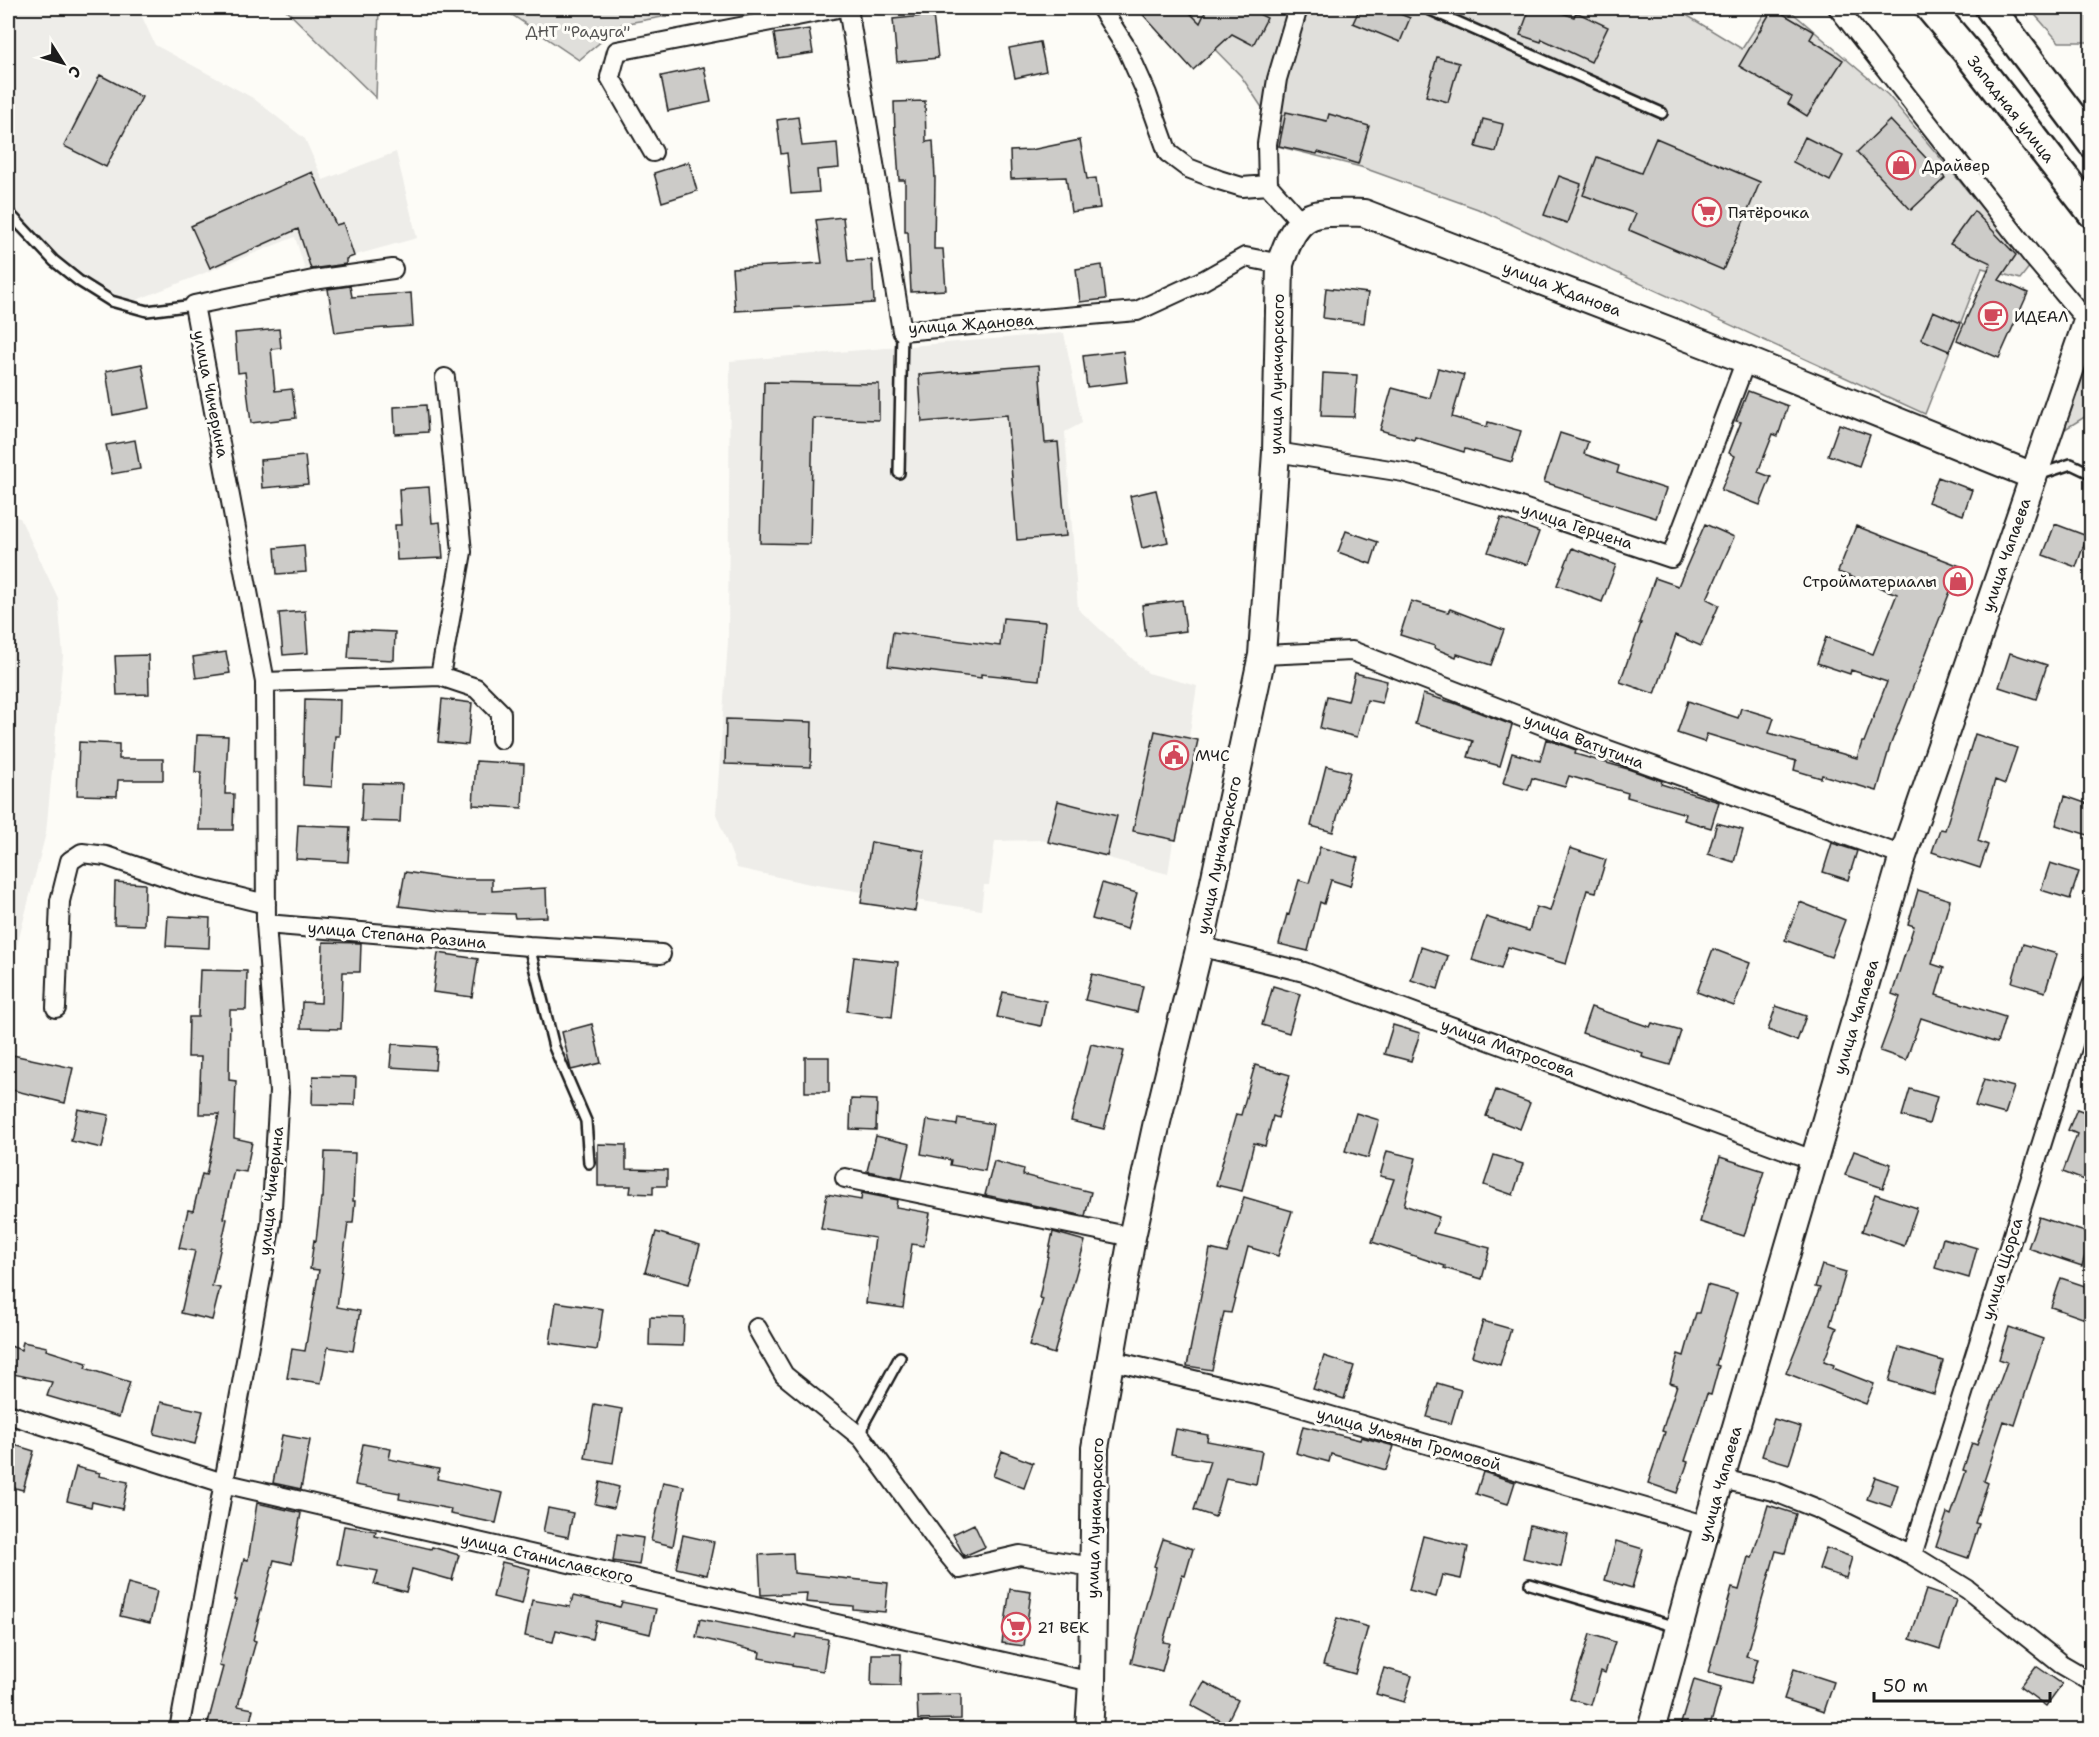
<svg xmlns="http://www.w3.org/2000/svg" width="2099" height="1737" font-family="'Shantell Sans',sans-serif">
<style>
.built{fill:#eeede9}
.green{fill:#e0dfdb;stroke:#7e7e7c;stroke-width:1.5}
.building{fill:#cccbc8;stroke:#1c1c1c;stroke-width:1.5}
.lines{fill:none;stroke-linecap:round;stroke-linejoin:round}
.lane-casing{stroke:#1c1c1c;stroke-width:14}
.street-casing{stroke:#1c1c1c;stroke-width:22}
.secondary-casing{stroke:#1c1c1c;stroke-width:30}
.primary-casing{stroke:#1c1c1c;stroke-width:33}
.lane{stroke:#fdfcf7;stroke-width:9}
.street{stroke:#fdfcf7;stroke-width:18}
.secondary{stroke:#fdfcf7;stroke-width:26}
.primary{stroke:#fdfcf7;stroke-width:28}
.labels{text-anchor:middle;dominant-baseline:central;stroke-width:6;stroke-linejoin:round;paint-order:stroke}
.park-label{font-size:16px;fill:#575655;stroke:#fdfcf7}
.street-label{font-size:16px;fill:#1c1c1c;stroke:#fdfcf7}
.poi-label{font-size:16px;fill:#1c1c1c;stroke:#fdfcf7;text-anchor:start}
</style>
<rect width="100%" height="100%" fill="#fdfcf7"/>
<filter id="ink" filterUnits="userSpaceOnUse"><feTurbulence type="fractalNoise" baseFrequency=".0167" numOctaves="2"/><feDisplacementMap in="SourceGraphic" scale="12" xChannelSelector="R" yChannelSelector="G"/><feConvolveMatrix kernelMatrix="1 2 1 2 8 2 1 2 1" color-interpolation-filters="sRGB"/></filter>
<g filter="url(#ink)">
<path class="built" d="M8,8H138L155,45L253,98L305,139L323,180L396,152L417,238L305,269L295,237L114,309L75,287L8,225Z
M1064,333L1082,423L1065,432L1078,609L1148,673L1197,686L1168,874L1041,840L995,841L989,885H984L981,910L810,884L737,868L716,814L728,641L730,361Z
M8,515L20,518L58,598L63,656L46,833L11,969L8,973Z"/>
<path class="green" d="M284,8H379L376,98Z
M502,8H714L622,24L579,60Z
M1174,8H1675L1742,49L1768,8H1787L1888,95L2030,266L2020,279L1982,268L1925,414L1478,209L1361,167L1261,142L1265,112L1241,76Z
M2029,8H2091V47L2088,42H2059Z
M2091,351V413L2062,431L2086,359Z"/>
<path class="building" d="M1137,8H1185L1200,23L1207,8H1247L1267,18L1253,45L1232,34L1193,70Z
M1360,8H1385L1410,18L1400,42L1353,23Z
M1530,8H1547L1574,17L1576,12L1608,27L1591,62L1542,39L1541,42L1520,35Z
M1773,8L1814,32L1810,39L1843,60L1807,116L1788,104L1792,97L1739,66Z
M933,15L938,58L897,62L893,19Z
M809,29L813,53L778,58L774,34Z
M1040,42L1046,71L1015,78L1009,48Z
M1437,57L1459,63L1448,102L1426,96Z
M704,67L711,102L668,111L661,76Z
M100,75L142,97L106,167L64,146Z
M925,101L926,142L933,141L935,178L934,249H943L946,290L911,292L908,232H905V180H899L896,134H895L894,102Z
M1286,112L1327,121L1329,114L1369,126L1358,164L1318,152L1317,154L1279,146Z
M798,117L802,146L837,143L839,168L817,170L819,192L791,194L787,153L781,154L777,120Z
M1483,119L1503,124L1496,152L1476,147Z
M1890,120L1945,178L1911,210L1857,152Z
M1805,137L1843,156L1830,181L1793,162Z
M1656,138L1760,182L1723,270L1629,230L1636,214L1583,195L1597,157L1641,173Z
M1080,140L1087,179L1096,178L1100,208L1071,212L1066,177L1011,179L1010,151L1031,150Z
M689,162L697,191L662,202L654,173Z
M312,172L336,225L343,223L354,256L346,259V264L311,269L298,229L210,268L191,226Z
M1559,176L1581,184L1567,223L1544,215Z
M1974,211L2016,255L1999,280L2028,293L1999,358L1957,340L1991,263L1950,244Z
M843,217L848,261L872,260L874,303L735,311L732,268L822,263L816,220Z
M1102,265L1106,299L1080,302L1076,269Z
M350,286L352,297L411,293L413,326L357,330L335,333L328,289Z
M1326,288L1368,293L1364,323L1323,318Z
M1933,311L1961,323L1949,351L1921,339Z
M279,329L281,348L271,349L275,391L292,389L296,418L251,423L245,372L238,373L235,333Z
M1123,351L1127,382L1087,387L1083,356Z
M142,364L150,408L113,415L106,371Z
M1039,365L1045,443L1058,442L1066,536L1017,540L1007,415L922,422L919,375Z
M1438,368L1464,375L1452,417L1487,427L1488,422L1521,431L1512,462L1465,449L1464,452L1415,437L1414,440L1380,430L1392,388L1430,398Z
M1323,373L1357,375L1354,417L1321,416Z
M764,382L879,384V420L813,418L810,544L760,543Z
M1748,391L1788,406L1778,436L1773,434L1758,472L1771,477L1760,505L1721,490L1735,456L1729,453L1741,422L1736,421Z
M426,405L428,432L395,434L394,407Z
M1839,424L1870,435L1859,466L1828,455Z
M1560,433L1588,442L1584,454L1619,466L1617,473L1666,489L1656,518L1544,482Z
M135,440L140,469L112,474L106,445Z
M305,456L308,484L262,488L260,460Z
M1938,477L1972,490L1963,515L1928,502Z
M429,487L432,523L440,522L443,558L397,560L395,525H401L399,489Z
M1156,490L1168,542L1142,548L1130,496Z
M1501,518L1539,532L1527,565L1488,552Z
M1705,524L1734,537L1707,599L1719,605L1701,646L1676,635L1655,694L1620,682L1641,623H1639L1655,578L1678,586Z
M2055,524L2087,536L2076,567L2043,555Z
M1856,526L1960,566L1890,746L1877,791L1822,775L1821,778L1794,770L1796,761L1707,734L1704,742L1677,733L1688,701L1738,718L1741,708L1774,718L1769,733L1857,758L1862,742H1864L1887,682L1851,670L1850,674L1817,663L1826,637L1873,654L1897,594L1838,572Z
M1346,531L1378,542L1371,564L1338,552Z
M304,545L306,572L277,574L275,548Z
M1572,548L1616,565L1602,602L1557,585Z
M1182,600L1186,631L1146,636L1142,605Z
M1411,601L1448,612L1450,609L1504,630L1491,665L1457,654L1456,657L1434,648L1435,646L1400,635Z
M305,611L308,653L283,655L279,613Z
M1003,618L1045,622L1039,680L981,674V678L888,666L893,632L1000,646Z
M350,630L395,632L394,660L348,658Z
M226,652L230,673L196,678L193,657Z
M2010,653L2047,665L2036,699L1999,687Z
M148,655L149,694L117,695L115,656Z
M1355,673L1387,681L1382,703L1367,700L1357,737L1320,728L1327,696L1348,701Z
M1423,694L1454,703L1512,725L1500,766L1468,757L1473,741L1415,724Z
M305,699L340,700L339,736H335L332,787L303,785Z
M442,699L472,703L468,745L438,742Z
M726,719L812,722L811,767L725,764Z
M1155,731L1198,740L1176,840L1133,831Z
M1975,734L2017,748L2005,784L1995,780L1978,841L1988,845L1980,868L1932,852L1940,829L1945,830Z
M197,735L228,736L225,794H234L233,830H199L201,772H195Z
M1546,739L1576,750L1575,754L1628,769L1662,781L1661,784L1719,802L1711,828L1684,820L1686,814L1627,797L1628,793L1569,776L1565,787L1532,778L1528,790L1503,783L1512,753L1540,761Z
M79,742L119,744V759H163V780H118L117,796L77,795Z
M476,761L524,764L522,808L473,805Z
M1326,766L1350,772L1333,832L1311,826Z
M363,783L402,784L400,822L361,821Z
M2065,796L2091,805V836L2056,825Z
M1058,801L1117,816L1107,856L1048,842Z
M1717,823L1743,830L1734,862L1708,854Z
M298,825L350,827L348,862L296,859Z
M871,842L925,851L915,911L861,903Z
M1832,843L1857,851L1848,880L1823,872Z
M1320,847L1358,858L1350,886L1331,880L1324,904L1320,902L1308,951L1279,944L1287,914L1289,915L1299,880L1309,883Z
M1570,848L1606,860L1596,892L1587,890L1566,964L1508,947L1501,969L1472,960L1486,917L1529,931L1536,907L1550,911Z
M2050,863L2079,872L2070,899L2041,890Z
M405,872L453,879H492V891L546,888L547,917L515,918L514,914L449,912L399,906Z
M115,882L145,884L144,925L114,924Z
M1102,883L1137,893L1127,929L1092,919Z
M1918,890L1950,900L1932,964L1944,968L1936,995L2005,1017L1997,1043L1921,1018L1906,1060L1880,1051L1900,997L1892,994L1914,926L1908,924Z
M1800,902L1845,920L1831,957L1785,940Z
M168,916L210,918L209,948L166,946Z
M323,942L361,943L360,972H343L341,1029L301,1028L302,1002L321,1003Z
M2023,944L2057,954L2045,992L2012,982Z
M1421,947L1448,956L1438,989L1411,980Z
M1713,949L1750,963L1734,1006L1697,992Z
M438,953L478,959L472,997L433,992Z
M854,957L898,962L892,1017L847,1011Z
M200,970L247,971L246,1010H230L229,1080L236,1081L234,1138L252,1142L246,1172L234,1170L223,1218L227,1219L212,1286L220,1288L212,1320L181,1313L195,1251L179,1248L188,1210L193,1211L202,1174L206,1175L219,1114H199L201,1057H188L189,1017H198Z
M1092,974L1143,986L1137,1012L1085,1000Z
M1273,986L1300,994L1289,1033L1262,1025Z
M1003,992L1046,1001L1041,1026L997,1017Z
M1776,1006L1806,1016L1797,1041L1768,1030Z
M1591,1007L1650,1027L1652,1023L1681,1031L1670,1065L1642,1057L1643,1053L1582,1033Z
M592,1024L601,1063L571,1070L562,1032Z
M1393,1025L1420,1033L1411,1061L1384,1054Z
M392,1044L437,1047L435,1070L390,1067Z
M1091,1044L1124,1051L1104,1129L1071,1121Z
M8,1054L73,1068L65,1103L8,1089Z
M805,1057H829V1092H805Z
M1255,1065L1290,1075L1278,1118L1273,1116L1265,1146L1254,1143L1242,1191L1216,1185L1236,1114L1241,1115Z
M313,1076L356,1077L355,1105L312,1104Z
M1984,1079L2014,1087L2005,1114L1975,1106Z
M1910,1089L1937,1097L1929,1124L1902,1116Z
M1496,1090L1530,1103L1520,1129L1486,1116Z
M851,1099L877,1100L876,1130L850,1129Z
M2089,1100H2091V1183L2063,1172L2077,1134L2068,1130L2077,1109L2085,1112Z
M78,1109L109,1115L102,1148L71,1141Z
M1356,1113L1379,1120L1368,1158L1345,1151Z
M958,1118L993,1124L985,1171L950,1165L951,1160L921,1154L927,1120L957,1125Z
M876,1136L910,1144L902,1178L867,1171Z
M598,1144L626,1145V1169L667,1170V1186H653V1194L630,1193L631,1186H598Z
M1387,1151L1416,1158L1404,1205L1439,1217L1433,1233L1490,1248L1482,1279L1444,1268L1445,1266L1372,1242L1394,1179L1380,1176Z
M1854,1151L1891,1164L1883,1188L1845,1175Z
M325,1152L355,1153L353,1201H355L353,1223H348L337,1307L360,1311L353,1351L328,1347L321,1383L287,1378L292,1349L305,1351L319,1270L310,1269L314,1240L316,1241L321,1198H323Z
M1494,1155L1523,1164L1513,1195L1484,1185Z
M1720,1157L1764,1171L1744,1236L1700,1222Z
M994,1161L1024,1169L1023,1175L1091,1192L1085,1216L985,1195Z
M862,1193L897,1200L896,1207L930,1213L924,1246L912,1244L903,1308L866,1303L875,1238L821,1229L827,1194L861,1200Z
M1875,1194L1917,1208L1904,1246L1862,1231Z
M1244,1197L1292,1211L1278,1256L1248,1247L1231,1313L1224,1312L1212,1370L1187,1366L1210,1249L1227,1253Z
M2039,1217L2091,1234L2082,1266L2028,1248Z
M656,1232L700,1245L689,1284L645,1272Z
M1053,1232L1085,1241L1054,1354L1029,1346L1043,1299L1039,1298Z
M1943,1238L1977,1248L1969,1278L1935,1268Z
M1822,1265L1846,1272L1830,1325L1837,1328L1824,1361L1834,1365L1833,1368L1874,1384L1866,1404L1786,1373L1820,1288L1815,1287Z
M2061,1278L2091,1288V1321L2051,1307Z
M1707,1285L1737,1293L1716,1365L1719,1366L1711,1395L1707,1394L1685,1461L1688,1462L1677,1493L1648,1483L1665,1432L1662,1431L1677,1385L1670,1383L1678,1354L1684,1356L1696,1313H1699Z
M556,1302L603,1309L597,1350L550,1343Z
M650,1317L684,1318L683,1346L649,1345Z
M1483,1321L1511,1329L1500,1365L1472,1356Z
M2009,1327L2043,1339L2015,1425L2004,1421L1984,1481L1988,1483L1975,1523L1979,1524L1968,1558L1936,1547L1947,1513L1951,1515L1966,1471L1963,1470L1972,1443L1977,1445L2007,1362L1999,1359Z
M23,1342L47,1347L46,1350L87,1363L85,1368L130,1382L119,1417L47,1396L52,1382L8,1373V1345L21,1350Z
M1899,1348L1943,1361L1934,1394L1889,1381Z
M1324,1356L1354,1366L1344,1399L1313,1389Z
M1437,1383L1461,1390L1451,1424L1427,1417Z
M161,1402L203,1411L195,1444L154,1434Z
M594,1404L622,1409L613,1463L585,1458Z
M1774,1419L1801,1427L1789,1464L1762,1456Z
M1303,1426L1360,1440L1361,1437L1394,1446L1386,1470L1331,1454L1329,1462L1296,1453Z
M1176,1429L1208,1435L1207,1441L1262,1451L1256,1484L1226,1478L1215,1517L1194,1510L1210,1461L1171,1454Z
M282,1435L310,1440L301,1489L273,1483Z
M8,1443L34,1451L23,1490L8,1486Z
M363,1444L391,1449L389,1459L439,1469L437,1479L503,1493L496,1523L450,1514L451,1509L399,1499L400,1493L355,1485Z
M1002,1451L1033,1463L1024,1488L993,1476Z
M76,1467L100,1473L99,1476L128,1482L122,1509L92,1502L91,1507L67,1501Z
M1483,1472L1515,1482L1508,1504L1476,1494Z
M1875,1477L1898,1485L1891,1507L1867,1499Z
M600,1482L619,1487L614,1508L595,1504Z
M663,1482L684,1486L673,1546L651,1541Z
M257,1503L301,1513L292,1564L274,1560L253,1640L256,1641L238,1706L253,1709L248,1730H206L223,1667L219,1666L236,1600H234L244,1559L248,1560Z
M1768,1505L1796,1514L1785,1553L1776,1551L1746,1656L1758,1659L1751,1683L1708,1672L1732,1588L1739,1590L1748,1557L1752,1558Z
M548,1508L573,1513L568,1537L543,1532Z
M974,1524L985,1547L964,1556L953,1534Z
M1530,1525L1568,1534L1561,1567L1523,1558Z
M344,1526L376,1531L375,1536L431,1549L432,1547L459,1555L452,1580L412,1569L406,1592L374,1584L378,1571L337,1564Z
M617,1534L643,1538L639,1565L613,1561Z
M683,1535L714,1542L707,1575L676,1568Z
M1423,1536L1468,1547L1461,1579L1442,1575L1436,1597L1409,1590Z
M1163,1539L1193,1549L1185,1576L1182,1575L1163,1642L1170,1643L1162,1671L1131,1663L1156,1567L1154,1566Z
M1616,1541L1643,1549L1632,1588L1605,1580Z
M1826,1548L1852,1557L1846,1578L1819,1569Z
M793,1553L794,1573L888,1583L885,1612L853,1609V1606L806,1602L807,1593L761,1595L759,1555Z
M502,1562L530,1569L522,1604L493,1597Z
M128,1583L157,1591L150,1623L120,1616Z
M1010,1589L1031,1592L1024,1646L1002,1643Z
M1926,1590L1956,1600L1940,1649L1910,1639Z
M573,1596L620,1607L622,1602L656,1609L650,1634L596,1621L592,1639L556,1630L553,1642L525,1636L532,1600L570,1607Z
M1337,1618L1368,1627L1355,1674L1323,1665Z
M700,1619L796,1638L797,1634L828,1639L823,1671L792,1666V1664L759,1658L760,1652L696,1637Z
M1590,1634L1615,1642L1605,1673L1601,1671L1591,1705L1570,1699Z
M872,1654H901L900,1686L871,1685Z
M2036,1666L2062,1684L2046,1706L2020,1687Z
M1384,1668L1412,1676L1404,1702L1376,1694Z
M1794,1669L1834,1682L1824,1712L1784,1699Z
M1694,1680L1721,1688L1709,1730H1679Z
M1204,1682L1238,1700L1226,1724L1191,1705Z
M961,1694V1719L918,1720L917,1695Z"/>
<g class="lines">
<g class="lane-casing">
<path id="lane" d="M1426,8L1662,113
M8,212L54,261L79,281L111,301L147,311L194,305
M899,473L902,331
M2038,475L2071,464L2092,474
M529,946L554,1047L586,1121L589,1163
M862,1438L864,1423L900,1357
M1530,1584L1676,1627"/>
</g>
<g class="street-casing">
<path id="street" d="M848,8L902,331L1137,311L1204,280L1245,257L1280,264
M1101,8L1127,49L1147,94L1168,153L1188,168L1219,180L1242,187L1268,185
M1298,8L1277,79L1267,144L1268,185L1301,222
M1838,8L2033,257L2087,321
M653,152L610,77L617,51L838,8
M445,378L462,552L440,676L476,688L501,713V739
M1276,452L1403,472L1508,503L1671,558L1746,360
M1262,655L1352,651L1578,739L1903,856
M265,682L440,676
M266,924L529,946L661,954
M1199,946L1304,972L1813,1160
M56,1008L60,901L70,861L82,853L106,856L193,886L266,904
M845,1178L1132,1237
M757,1328L784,1375L862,1438L937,1541L960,1569L1020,1555L1092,1567
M1110,1360L1269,1398L1707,1526
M8,1414L223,1483L651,1582L1092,1682
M1722,1479L1773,1491L1818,1509L1912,1555L1967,1589L2061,1664L2092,1682
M1912,1555L2092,984
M179,1730L271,1223L279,1092L266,924L265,682L194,305L313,280L393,269"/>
</g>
<g class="secondary-casing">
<path id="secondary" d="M1089,1730L1092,1682L1095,1448L1132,1237L1157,1122L1204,929L1262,655L1276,452L1280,264C1298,209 1311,212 1364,213L1746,360L2033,476
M1651,1730L1707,1526L1903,856L2087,321L2092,315"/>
</g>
<g class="primary-casing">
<path id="primary" d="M1930,8L1967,52L2092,213
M1990,8L2092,143"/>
</g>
<use href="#lane" class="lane"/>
<use href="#street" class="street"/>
<use href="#secondary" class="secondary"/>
<use href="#primary" class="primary"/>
</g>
</g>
<defs>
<g id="shop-ring" transform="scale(1.5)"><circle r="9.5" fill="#fdfcf7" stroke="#d1495b" stroke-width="1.5"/><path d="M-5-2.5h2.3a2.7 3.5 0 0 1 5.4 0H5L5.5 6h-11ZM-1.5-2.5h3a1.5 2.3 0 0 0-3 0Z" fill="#d1495b"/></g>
<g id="supermarket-ring" transform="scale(1.5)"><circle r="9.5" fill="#fdfcf7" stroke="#d1495b" stroke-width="1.5"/><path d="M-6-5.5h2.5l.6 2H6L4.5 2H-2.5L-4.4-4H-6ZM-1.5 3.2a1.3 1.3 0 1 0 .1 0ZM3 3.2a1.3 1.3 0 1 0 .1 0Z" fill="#d1495b"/></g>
<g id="cafe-ring" transform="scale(1.5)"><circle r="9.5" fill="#fdfcf7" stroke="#d1495b" stroke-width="1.5"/><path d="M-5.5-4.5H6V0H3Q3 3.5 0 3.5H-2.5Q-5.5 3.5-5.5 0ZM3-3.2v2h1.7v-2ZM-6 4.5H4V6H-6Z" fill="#d1495b"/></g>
<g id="civic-ring" transform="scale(1.5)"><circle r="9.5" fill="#fdfcf7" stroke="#d1495b" stroke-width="1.5"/><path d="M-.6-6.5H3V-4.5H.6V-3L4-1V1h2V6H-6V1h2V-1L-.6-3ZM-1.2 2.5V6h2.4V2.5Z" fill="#d1495b"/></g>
</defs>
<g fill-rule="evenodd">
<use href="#shop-ring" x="1901" y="165"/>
<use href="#supermarket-ring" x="1707" y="212"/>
<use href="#cafe-ring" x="1993" y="316"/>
<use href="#shop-ring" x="1958" y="581"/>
<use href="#civic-ring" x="1174" y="755"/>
<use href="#supermarket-ring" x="1016" y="1627"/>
</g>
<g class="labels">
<g class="park-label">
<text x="578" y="31">ДНТ "Радуга"</text>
</g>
<g class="street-label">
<text transform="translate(2011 109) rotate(52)">Западная улица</text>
<text transform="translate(1562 289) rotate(21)">улица Жданова</text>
<text transform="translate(971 324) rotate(-4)">улица Жданова</text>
<text transform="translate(1277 374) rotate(-89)">улица Луначарского</text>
<text transform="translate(211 394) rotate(79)">улица Чичерина</text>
<text transform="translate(1577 526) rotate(18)">улица Герцена</text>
<text transform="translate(2006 555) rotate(-71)">улица Чапаева</text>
<text transform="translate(1584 741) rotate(21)">улица Ватутина</text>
<text transform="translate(1219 855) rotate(-78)">улица Луначарского</text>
<text transform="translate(397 935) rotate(5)">улица Степана Разина</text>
<text transform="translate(1856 1017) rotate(-73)">улица Чапаева</text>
<text transform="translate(1508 1048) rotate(20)">улица Матросова</text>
<text transform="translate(271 1191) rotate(-84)">улица Чичерина</text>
<text transform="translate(2002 1269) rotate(-73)">улица Щорса</text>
<text transform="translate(1409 1439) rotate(16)">улица Ульяны Громовой</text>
<text transform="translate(1720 1484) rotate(-74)">улица Чапаева</text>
<text transform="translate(1095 1518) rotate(-88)">улица Луначарского</text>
<text transform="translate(547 1558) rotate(13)">улица Станиславского</text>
</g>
<g class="poi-label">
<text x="1922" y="165">Драйвер</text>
<text x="1728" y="212">Пятёрочка</text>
<text x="2014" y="316">ИДЕАЛ</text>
<text x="1937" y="581" text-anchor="end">Стройматериалы</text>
<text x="1195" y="755">МЧС</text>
<text x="1037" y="1627">21 ВЕК</text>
</g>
</g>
<rect width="2099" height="1737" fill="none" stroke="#fdfcf7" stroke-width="30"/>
<rect x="15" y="15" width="2069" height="1707" fill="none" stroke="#1c1c1c" stroke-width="2" filter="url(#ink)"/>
<g transform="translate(63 63) rotate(127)" stroke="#fdfcf7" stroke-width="4.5" paint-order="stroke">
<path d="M0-4.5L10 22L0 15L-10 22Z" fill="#1c1c1c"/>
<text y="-9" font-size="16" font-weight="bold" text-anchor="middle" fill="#1c1c1c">С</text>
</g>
<path d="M1874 1692v9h176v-9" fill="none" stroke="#1c1c1c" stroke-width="3"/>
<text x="1883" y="1692" font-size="18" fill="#1c1c1c" stroke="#fdfcf7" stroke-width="4.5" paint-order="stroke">50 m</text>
</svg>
